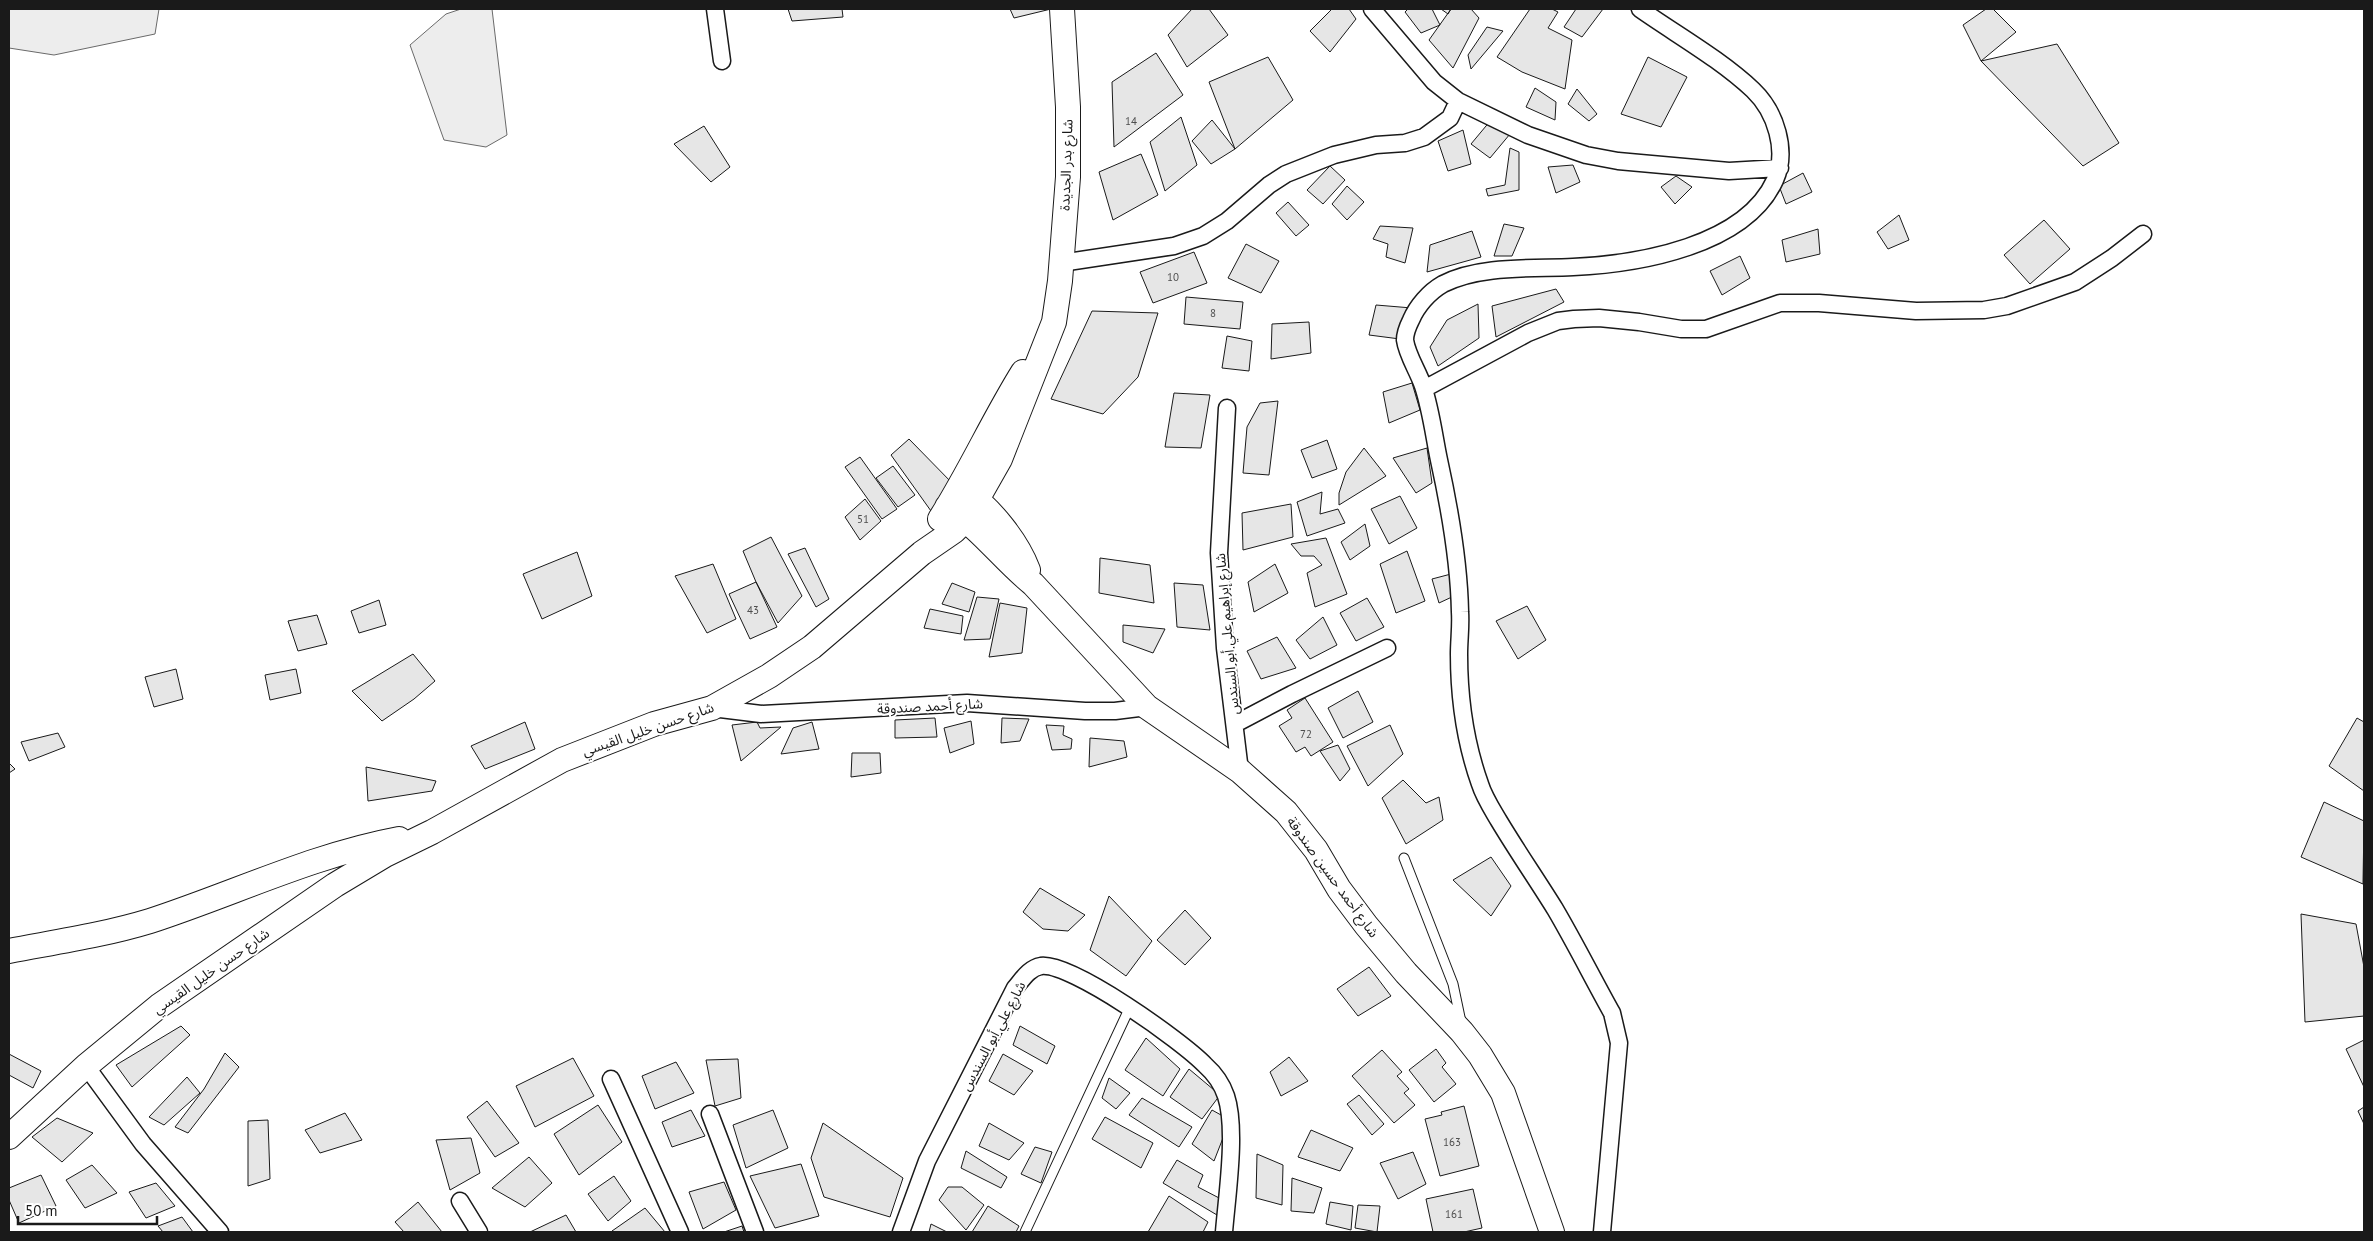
<svg xmlns="http://www.w3.org/2000/svg" width="2373" height="1241" font-family="'PT Sans','Noto Sans Arabic',sans-serif">
<style>
.built{fill:#ededed;stroke:#6a6a6a}
.building{fill:#e6e6e6;stroke:#1a1a1a}
.lines{fill:none;stroke-linecap:round;stroke-linejoin:round}
.lane-casing{stroke:#1a1a1a;stroke-width:11}
.street-casing{stroke:#1a1a1a;stroke-width:19}
.secondary-casing{stroke:#1a1a1a;stroke-width:26}
.lane{stroke:#fff;stroke-width:9}
.street{stroke:#fff;stroke-width:16}
.secondary{stroke:#fff;stroke-width:24}
.labels{text-anchor:middle;dominant-baseline:central;stroke-width:4;stroke-linejoin:round;paint-order:stroke}
.number-label{font-size:11px;fill:#4d4d4d}
.street-label{font-size:14px;fill:#1a1a1a;stroke:#fff}
</style>
<rect width="100%" height="100%" fill="#fff"/>
<path class="built" d="M9,9H159L155,34L54,55L9,48Z
M461,9H492L507,135L486,147L444,140L410,45L446,14Z"/>
<path class="building" d="M788,9H842L843,17L792,21Z
M1010,9H1051L1014,18Z
M1192,9H1209L1228,35L1187,67L1168,35Z
M1332,9H1349L1356,19L1330,52L1310,31Z
M1408,9H1432L1440,25L1421,33L1405,12Z
M1441,9H1451L1448,14Z
M1451,9H1471L1479,18L1453,68L1429,40Z
M1530,9H1552L1558,12L1548,28L1572,40L1565,89L1522,72L1497,57Z
M1576,9H1603L1582,37L1564,27Z
M1986,9H1993L2016,32L1981,61L1963,25Z
M1487,27L1503,31L1471,69L1468,55Z
M2057,44L2119,143L2083,166L1981,61Z
M1156,53L1183,95L1114,147L1112,82Z
M1268,57L1293,100L1235,149L1209,82Z
M1648,57L1687,77L1661,127L1621,114Z
M1535,88L1556,102L1555,120L1526,107Z
M1577,89L1597,114L1589,121L1568,104Z
M1181,117L1197,165L1165,191L1150,142Z
M1212,120L1235,149L1211,164L1192,141Z
M1491,120L1510,134L1490,158L1471,144Z
M704,126L730,167L711,182L674,144Z
M1463,130L1471,164L1448,171L1438,141Z
M1510,148L1519,152V190L1488,196L1486,189L1505,185Z
M1141,154L1158,195L1113,220L1099,172Z
M1573,165L1580,182L1556,193L1548,167Z
M1330,166L1345,180L1323,204L1307,190Z
M1803,173L1812,192L1786,204L1779,186Z
M1676,176L1692,187L1675,204L1661,187Z
M1347,186L1364,202L1347,220L1332,204Z
M1288,202L1309,225L1296,236L1276,213Z
M1899,215L1909,240L1888,249L1877,232Z
M2044,220L2070,249L2030,284L2004,255Z
M1504,224L1524,228L1512,256H1494Z
M1380,226L1413,228L1405,263L1386,257L1388,244L1373,239Z
M1818,229L1820,254L1786,262L1782,240Z
M1472,231L1481,257L1427,272L1430,245Z
M1246,244L1279,261L1261,293L1228,278Z
M1194,252L1207,283L1153,303L1140,272Z
M1740,256L1750,278L1722,295L1710,271Z
M1556,289L1564,302L1496,337L1492,306Z
M1186,297L1243,302L1240,329L1184,324Z
M1478,304L1479,338L1438,366L1430,347L1447,320Z
M1376,305L1412,308L1400,339L1369,335Z
M1092,311L1158,313L1138,377L1103,414L1051,399Z
M1309,322L1311,353L1271,359L1272,324Z
M1227,336L1252,341L1249,371L1222,368Z
M1412,383L1420,410L1389,423L1383,392Z
M1174,393L1210,395L1201,448L1165,447Z
M1278,401L1269,475L1243,473L1247,427L1260,403Z
M909,439L955,486L931,511L891,455Z
M1327,440L1337,469L1312,478L1301,450Z
M1364,448L1386,476L1339,505V493L1346,472Z
M1427,448L1432,483L1416,493L1393,458Z
M860,457L897,509L882,519L845,467Z
M893,466L915,495L898,507L876,478Z
M1322,492L1320,514L1338,509L1345,523L1307,536L1297,502Z
M1400,496L1417,528L1389,544L1371,509Z
M865,499L881,521L860,540L845,517Z
M1291,504L1293,537L1243,550L1242,513Z
M1365,524L1370,546L1350,560L1341,542Z
M771,537L802,596L778,623L756,582L743,551Z
M1326,538L1347,594L1315,607L1307,573L1322,565L1314,556H1301L1291,544Z
M805,548L829,599L816,607L788,554Z
M1407,551L1425,601L1396,613L1380,564Z
M577,552L592,596L542,619L523,574Z
M1100,558L1150,565L1154,603L1099,593Z
M713,564L736,619L707,633L675,576Z
M1275,564L1288,593L1254,612L1248,582Z
M1451,574L1454,596L1439,603L1432,579Z
M756,582L777,627L750,639L729,594Z
M952,583L975,592L969,612L942,604Z
M1174,583L1203,585L1210,630L1177,627Z
M977,597L999,599L990,639L964,640Z
M1367,598L1384,627L1356,641L1340,613Z
M379,600L386,625L359,633L351,611Z
M1000,603L1027,608L1022,653L989,657Z
M1527,606L1546,640L1518,659L1496,621Z
M930,609L963,616L961,634L924,628Z
M317,615L327,644L298,651L288,621Z
M1323,617L1337,645L1310,659L1296,640Z
M1123,625L1165,629L1153,653L1123,642Z
M1277,637L1296,668L1261,679L1247,651Z
M413,654L435,681L414,699L382,721L352,691Z
M176,669L183,699L154,707L145,677Z
M296,669L301,693L270,700L265,675Z
M1358,691L1373,722L1343,738L1328,708Z
M1305,698L1333,742L1311,756L1305,747L1296,752L1279,726L1292,718L1287,710Z
M935,718L937,737L895,738V720Z
M1002,718L1029,719L1020,741L1001,743Z
M2357,718L2364,722V791L2329,766Z
M971,721L974,744L950,753L944,728Z
M525,722L535,749L485,769L471,746Z
M757,722L760,728L781,727L741,761L732,725Z
M812,722L819,749L781,754L793,728Z
M1046,725L1064,726L1063,735L1072,739L1071,749L1052,750Z
M1390,725L1403,754L1368,786L1347,746Z
M58,733L65,747L29,761L21,742Z
M1090,738L1124,741L1127,757L1089,767Z
M1338,745L1350,769L1340,781L1320,751Z
M852,753H880L881,773L851,777Z
M9,763L15,769L9,773Z
M366,767L436,781L432,791L368,801Z
M1403,780L1426,803L1439,797L1443,820L1406,844L1382,798Z
M2324,802L2364,821L2363,884L2301,857Z
M1491,857L1511,886L1491,916L1453,880Z
M1040,888L1085,915L1068,931L1043,929L1023,912Z
M1109,896L1152,941L1126,976L1090,950Z
M1185,910L1211,938L1185,965L1157,940Z
M2301,914L2356,924L2364,967V1016L2305,1022Z
M1369,967L1391,996L1358,1016L1337,989Z
M181,1026L190,1035L132,1087L116,1065Z
M1020,1026L1055,1046L1047,1064L1013,1045Z
M1146,1038L1180,1069L1163,1096L1125,1070Z
M2364,1040V1087L2346,1049Z
M1436,1049L1446,1063L1442,1067L1456,1084L1434,1102L1409,1070Z
M1382,1050L1402,1072L1397,1076L1409,1089L1404,1093L1415,1105L1394,1123L1352,1076Z
M225,1053L239,1067L188,1133L175,1127L204,1089Z
M9,1054L41,1071L33,1088L9,1075Z
M1003,1054L1033,1071L1014,1095L989,1081Z
M1289,1057L1308,1081L1281,1096L1270,1072Z
M573,1058L594,1096L535,1127L516,1086Z
M738,1059L741,1098L715,1106L706,1060Z
M676,1062L694,1093L655,1109L642,1076Z
M1189,1069L1220,1095L1202,1119L1170,1097Z
M187,1077L200,1093L164,1125L149,1117Z
M1109,1078L1130,1093L1116,1109L1102,1098Z
M1359,1095L1384,1124L1372,1135L1347,1104Z
M1142,1098L1192,1127L1179,1147L1129,1115Z
M487,1101L519,1143L495,1157L467,1117Z
M598,1105L622,1142L579,1175L554,1134Z
M1464,1106L1479,1166L1440,1176L1425,1119L1442,1115L1441,1112Z
M2364,1107V1124L2358,1111Z
M691,1110L705,1136L672,1147L662,1122Z
M773,1110L788,1148L746,1168L733,1125Z
M1212,1110L1230,1120L1214,1161L1192,1144Z
M345,1113L362,1140L320,1153L305,1130Z
M1105,1117L1153,1143L1141,1168L1092,1139Z
M57,1118L93,1133L62,1162L32,1137Z
M268,1120L270,1179L248,1186V1121Z
M823,1123L903,1178L890,1217L824,1197L811,1158Z
M989,1123L1024,1143L1009,1160L979,1146Z
M1311,1130L1353,1148L1340,1171L1298,1157Z
M471,1138L480,1173L450,1190L436,1140Z
M1035,1147L1052,1152L1041,1183L1021,1174Z
M966,1151L1007,1177L1001,1188L961,1168Z
M1413,1152L1426,1184L1398,1199L1380,1163Z
M1257,1154L1283,1165L1282,1205L1256,1198Z
M529,1157L552,1183L525,1207L492,1188Z
M1177,1160L1203,1175L1198,1187L1221,1199L1217,1215L1163,1183Z
M801,1164L819,1216L775,1228L750,1176Z
M92,1165L117,1193L85,1208L66,1180Z
M41,1175L56,1206L19,1223L9,1200V1188Z
M614,1176L631,1201L608,1221L588,1194Z
M1292,1178L1322,1188L1314,1213L1291,1211Z
M724,1182L736,1210L703,1229L689,1192Z
M156,1183L175,1206L146,1218L129,1192Z
M948,1187H962L984,1205L966,1230L939,1200Z
M1473,1189L1482,1228L1464,1232H1433L1426,1199Z
M1169,1196L1208,1222L1203,1232H1148Z
M418,1202L442,1232H404L395,1222Z
M1330,1202L1353,1206L1351,1230L1326,1224Z
M1358,1205L1380,1206L1377,1232L1355,1228Z
M988,1206L1019,1226L1016,1232H972Z
M645,1208L665,1232H614L612,1231Z
M566,1215L576,1232H530Z
M182,1217L193,1232H163L158,1226Z
M931,1224L947,1232H929Z
M742,1226L744,1232H724Z"/>
<g class="lines">
<g class="lane-casing">
<path id="lane" d="M1404,858L1453,984L1461,1022
M1025,1232L1130,1007"/>
</g>
<g class="street-casing">
<path id="street" d="M715,9L722,61
M1372,9L1434,82L1458,101L1528,135L1586,155L1618,161L1729,171L1780,168
M1061,263L1174,246L1203,236L1227,221L1269,185L1286,174L1334,155L1376,145L1405,143L1424,137L1450,118L1458,101
M1424,389L1528,333L1558,321L1574,319L1599,318L1639,322L1681,329H1706L1780,303H1819L1916,311L1984,310L2007,306L2075,282L2112,258L2143,234
M1227,408L1219,553L1225,648L1240,771
M712,708L761,714L967,703L1085,711H1115L1147,707
M1235,724L1292,694L1387,648
M86,1066L143,1144L220,1232
M611,1079L680,1232
M710,1114L755,1232
M460,1201L479,1232
M901,1232L927,1161L1015,988C1022,980 1029,968 1041,966C1071,962 1182,1041 1205,1065C1214,1073 1222,1084 1226,1096C1237,1129 1227,1195 1224,1232
M1602,1232L1619,1043L1612,1013C1593,979 1575,943 1555,909C1537,880 1517,851 1499,821C1492,809 1484,797 1480,784C1465,742 1459,698 1459,654C1459,640 1461,626 1460,612C1459,561 1450,510 1439,460C1434,436 1431,410 1423,386C1418,371 1407,355 1405,340C1405,334 1408,326 1411,320C1417,306 1429,292 1443,284C1480,265 1533,269 1573,267C1639,264 1745,246 1775,180C1788,151 1776,112 1753,90C1720,59 1677,35 1640,9"/>
</g>
<g class="secondary-casing">
<path id="secondary" d="M966,491C991,509 1017,541 1028,570
M947,507C980,527 1003,560 1033,584L1147,707L1240,771L1286,812L1316,850L1339,889L1366,925L1406,973L1462,1032L1480,1055L1503,1093L1552,1232
M940,519C970,472 993,420 1023,372
M9,951C56,942 104,935 150,921C233,894 313,855 399,839
M9,1137L86,1066L159,1006L335,885L385,855L432,832L562,760L654,724L712,708L769,676L812,647L922,553L954,531L966,519L1000,459L1054,322L1060,281L1068,177V107L1062,9"/>
</g>
<use href="#lane" class="lane"/>
<use href="#street" class="street"/>
<use href="#secondary" class="secondary"/>
</g>
<g class="labels">
<g class="number-label">
<text x="1131" y="121">14</text>
<text x="1173" y="277">10</text>
<text x="1213" y="313">8</text>
<text x="863" y="519">51</text>
<text x="753" y="610">43</text>
<text x="1306" y="734">72</text>
<text x="1452" y="1142">163</text>
<text x="1454" y="1214">161</text>
</g>
<g class="street-label">
<text transform="translate(1066 165) rotate(-88)">شارع بدر الجديدة</text>
<text transform="translate(1227 634) rotate(-95)">شارع إبراهيم علي أبو السندس</text>
<text transform="translate(930 706) rotate(-3)">شارع أحمد صندوقة</text>
<text transform="translate(648 729) rotate(-19)">شارع حسن خليل القيسي</text>
<text transform="translate(1333 877) rotate(54)">شارع أحمد حسين صندوقة</text>
<text transform="translate(211 971) rotate(-35)">شارع حسن خليل القيسي</text>
<text transform="translate(993 1036) rotate(-62)">شارع علي أبو السندس</text>
</g>
</g>
<rect width="2373" height="1241" fill="none" stroke="#1a1a1a" stroke-width="20"/>
<path d="M18 1216v8h139v-8" fill="none" stroke="#1a1a1a" stroke-width="2.5"/>
<text x="25" y="1216" font-size="15" fill="#1a1a1a" stroke="#ffffff" stroke-width="4" paint-order="stroke">50 m</text>
</svg>
